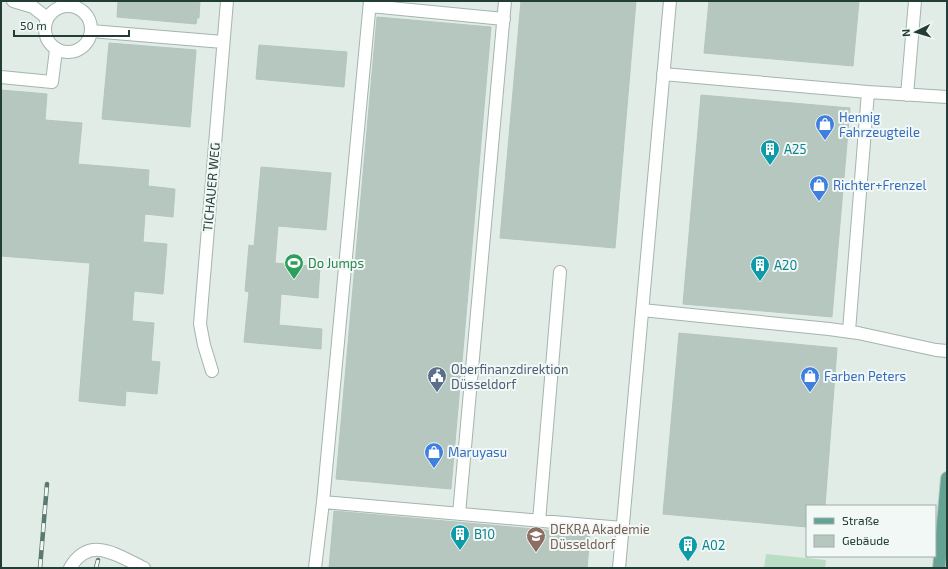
<svg xmlns="http://www.w3.org/2000/svg" width="948" height="569" font-family="'Exo 2',sans-serif">
<style>
.green{fill:#b9dec3}
.building{fill:#b6c7c0;stroke:#b3c6be}
.lines{fill:none;stroke-linecap:round;stroke-linejoin:round}
.minor-casing{stroke:#a4b4ae;stroke-width:14}
.major-casing{stroke:#c1c9c7;stroke-width:14}
.minor{stroke:#fff;stroke-width:12}
.major{stroke:#64a393;stroke-width:12}
.rail-casing{stroke:#5b7971;stroke-width:4.5}
.rail{stroke:#f1f8f5;stroke-width:3;stroke-dasharray:9;stroke-linecap:butt}
.labels{text-anchor:middle;dominant-baseline:central;stroke-width:4;stroke-linejoin:round;paint-order:stroke}
.shop-label{font-size:13px;fill:#366cbe;stroke:#f1f8f5;text-anchor:start}
.culture-label{font-size:13px;fill:#0d838f;stroke:#f1f8f5;text-anchor:start}
.street-label{font-size:13px;fill:#213d36;stroke:#f1f8f5}
.leisure-label{font-size:13px;fill:#27864d;stroke:#f1f8f5;text-anchor:start}
.service-label{font-size:13px;fill:#4e5e75;stroke:#f1f8f5;text-anchor:start}
.education-label{font-size:13px;fill:#785e54;stroke:#f1f8f5;text-anchor:start}
</style>
<rect width="100%" height="100%" fill="#e1ece7"/>
<path class="green" d="M766,554L826,560L825,568H764Z"/>
<path class="building" d="M118,1H200L199,18H197L196,24L117,17Z
M521,1H636L615,248L500,238Z
M709,1H859L853,66L704,53Z
M377,17L491,27L451,489L336,479Z
M109,43L196,50L190,127L102,119Z
M259,45L347,52L344,87L256,79Z
M1,90L47,94L45,120L82,123L78,164L149,170L148,186L175,189L173,217L145,214L143,242L167,244L163,294L134,291L132,321L154,323L151,361L160,362L157,394L126,391L125,406L79,401L90,263L1,256Z
M701,95L850,108L832,317L683,304Z
M261,167L331,173L326,230L278,226L275,263L320,267L318,298L281,294L279,325L322,329L321,349L244,342L249,292L245,291L249,245L254,246Z
M679,333L837,348L825,506H807V527L663,514Z
M334,511L590,534L587,568H329Z"/>
<g class="lines">
<g class="minor-casing">
<path id="minor" d="M13,1L33,7L47,18
M45 29a23 23 0 1 1 46 0a23 23 0 1 1-46 0Z
M370,6L504,19
M91,31L223,42
M663,74L868,92L947,97
M1,77L52,82L56,50
M907,95L915,1
M642,310L829,329L858,333L936,350L947,351
M849,331L868,92
M212,371L204,345L200,324L227,1
M323,502L622,528
M459,514L505,1
M539,521L560,272
M70,568C90,534 118,556 144,568
M315,568L323,502L370,1
M619,568L670,1"/>
</g>
<g class="major-casing">
<path id="major" d="M939,568L947,478"/>
</g>
<use href="#minor" class="minor"/>
<use href="#major" class="major"/>
<g class="rail-casing">
<path id="rail" d="M40,568L47,484
M96,568L98,560"/>
</g>
<use href="#rail" class="rail"/>
</g>
<defs>
<g id="shop-pin" transform="scale(1)"><path d="M0 17L-7.5 6A9.5 9.5 0 1 1 7.5 6Z" fill="#3f7fe0" stroke="#f1f8f5"/><path d="M-5-2.5h2.3a2.7 3.5 0 0 1 5.4 0H5L5.5 6h-11ZM-1.5-2.5h3a1.5 2.3 0 0 0-3 0Z" fill="#fff"/></g>
<g id="building-pin" transform="scale(1)"><path d="M0 17L-7.5 6A9.5 9.5 0 1 1 7.5 6Z" fill="#0f9aa8" stroke="#f1f8f5"/><path d="M-4-6H4V6H1V3H-1V6H-4ZM-2.5-4.3h1.7v1.8h-1.7ZM.8-4.3h1.7v1.8H.8ZM-2.5-1h1.7V.8h-1.7ZM.8-1h1.7V.8H.8Z" fill="#fff"/></g>
<g id="stadium-pin" transform="scale(1)"><path d="M0 17L-7.5 6A9.5 9.5 0 1 1 7.5 6Z" fill="#2e9e5b" stroke="#f1f8f5"/><path d="M0-5a6.5 5 0 1 0 0 10a6.5 5 0 1 0 0-10ZM-3.5-1.8h7v3.6h-7Z" fill="#fff"/></g>
<g id="civic-pin" transform="scale(1)"><path d="M0 17L-7.5 6A9.5 9.5 0 1 1 7.5 6Z" fill="#5c6f8a" stroke="#f1f8f5"/><path d="M-.6-6.5H3V-4.5H.6V-3L4-1V1h2V6H-6V1h2V-1L-.6-3ZM-1.2 2.5V6h2.4V2.5Z" fill="#fff"/></g>
<g id="university-pin" transform="scale(1)"><path d="M0 17L-7.5 6A9.5 9.5 0 1 1 7.5 6Z" fill="#8d6e63" stroke="#f1f8f5"/><path d="M0-5L7-2L0 1L-7-2ZM-4 1L0 2.5L4 1V4Q0 6-4 4Z" fill="#fff"/></g>
</defs>
<g fill-rule="evenodd">
<use href="#shop-pin" x="825" y="124"/>
<use href="#building-pin" x="770" y="149"/>
<use href="#shop-pin" x="819" y="185"/>
<use href="#stadium-pin" x="294" y="263"/>
<use href="#building-pin" x="760" y="265"/>
<use href="#civic-pin" x="437" y="376"/>
<use href="#shop-pin" x="810" y="376"/>
<use href="#shop-pin" x="434" y="452"/>
<use href="#building-pin" x="460" y="534"/>
<use href="#university-pin" x="536" y="536"/>
<use href="#building-pin" x="688" y="545"/>
</g>
<g class="labels">
<g class="shop-label">
<text x="839" y="117">Hennig<tspan x="839" dy="15">Fahrzeugteile</tspan></text>
<text x="833" y="185">Richter+Frenzel</text>
<text x="824" y="376">Farben Peters</text>
<text x="448" y="452">Maruyasu</text>
</g>
<g class="culture-label">
<text x="784" y="149">A25</text>
<text x="774" y="265">A20</text>
<text x="474" y="534">B10</text>
<text x="702" y="545">A02</text>
</g>
<g class="street-label">
<text transform="translate(211 187) rotate(-85)">TICHAUER WEG</text>
</g>
<g class="leisure-label">
<text x="308" y="263">Do Jumps</text>
</g>
<g class="service-label">
<text x="451" y="369">Oberfinanzdirektion<tspan x="451" dy="15">Düsseldorf</tspan></text>
</g>
<g class="education-label">
<text x="550" y="529">DEKRA Akademie<tspan x="550" dy="15">Düsseldorf</tspan></text>
</g>
</g>
<rect width="948" height="569" fill="none" stroke="#213d36" stroke-width="4"/>
<rect x="806" y="505" width="130" height="52" fill="#f1f8f5" stroke="#9eada9"/>
<rect x="814" y="518" width="20" height="6" fill="#64a393" stroke="#9eada9"/>
<text x="842" y="525" font-size="12" fill="#213d36">Straße</text>
<rect x="814" y="535" width="20" height="12" fill="#b6c7c0" stroke="#9eada9"/>
<text x="842" y="545" font-size="12" fill="#213d36">Gebäude</text>
<g transform="translate(916 32) rotate(265)" stroke="#f1f8f5" stroke-width="3" paint-order="stroke">
<path d="M0-3L7 15L0 10L-7 15Z" fill="#213d36"/>
<text y="-6" font-size="11" font-weight="bold" text-anchor="middle" fill="#213d36">N</text>
</g>
<path d="M14 30v6h115v-6" fill="none" stroke="#213d36" stroke-width="2"/>
<text x="20" y="30" font-size="12" fill="#213d36" stroke="#f1f8f5" stroke-width="3" paint-order="stroke">50 m</text>
</svg>
